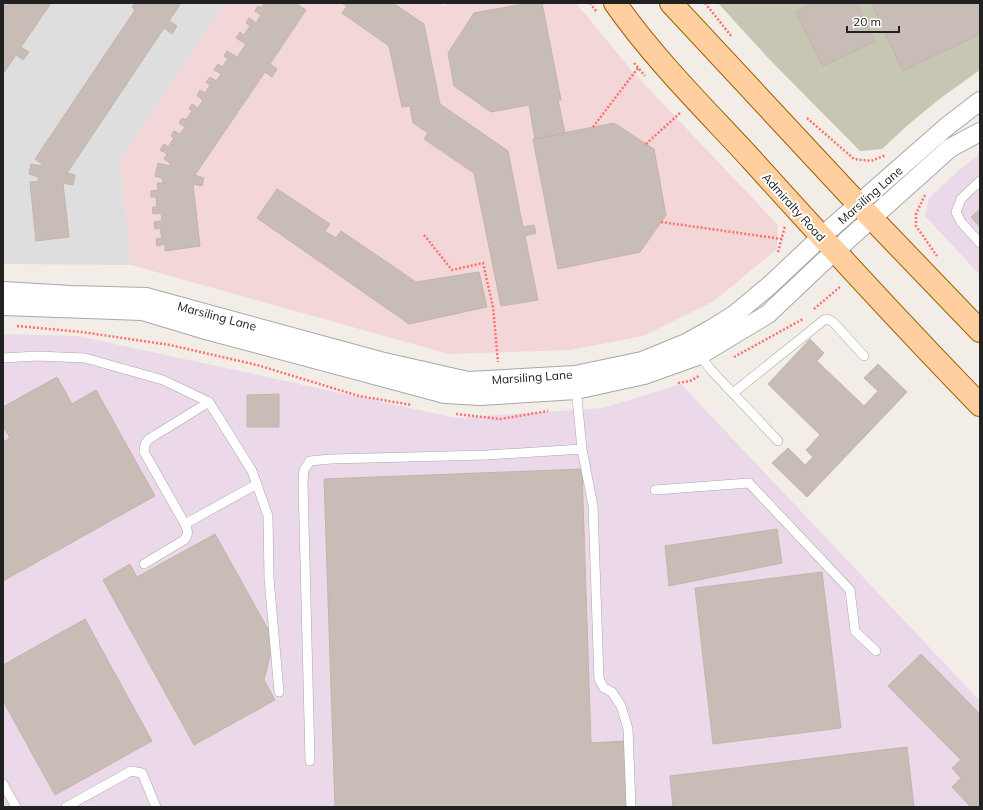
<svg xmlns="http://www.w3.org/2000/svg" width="983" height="810" font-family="Mulish,sans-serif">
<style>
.residential{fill:#dfdede}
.commercial{fill:#f3d6d7}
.industrial{fill:#ebd9e9}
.construction{fill:#c7c6b2}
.building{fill:#c7bdb6;stroke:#c5b3a9}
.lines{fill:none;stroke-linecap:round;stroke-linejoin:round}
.lane-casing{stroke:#a8a8a8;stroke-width:10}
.street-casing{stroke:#a8a8a8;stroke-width:20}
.primary-casing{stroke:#9e5f00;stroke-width:24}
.path{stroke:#ff706b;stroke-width:2.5;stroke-dasharray:2 2;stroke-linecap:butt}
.lane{stroke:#fff;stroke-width:9}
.street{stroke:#fff;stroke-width:18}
.primary{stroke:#ffcf9f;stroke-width:22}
.labels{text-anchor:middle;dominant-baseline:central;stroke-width:4;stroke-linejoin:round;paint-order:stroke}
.street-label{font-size:12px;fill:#212121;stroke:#fff}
</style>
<rect width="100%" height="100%" fill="#f2eee7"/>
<path class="residential" d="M3,3H225L120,161L131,265L3,264Z"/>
<path class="commercial" d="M225,3H439L444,6L447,3H576L632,71L778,225L777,249L714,301L643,336L570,350L449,354L131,265L120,161Z"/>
<path class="industrial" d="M980,153V275L925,216L929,198L958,171Z
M3,334L78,336L456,418L603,408L681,384L980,701V807H3Z"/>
<path class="construction" d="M718,3H980V70L942,97L909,124L882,149L860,151L769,59Z"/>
<path class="building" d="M3,3L7,6L9,3H51L21,47L29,52L23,60L16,55L3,74Z
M135,3H181L169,21L177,26L172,34L164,28L67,173L75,175L73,185L63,183L69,237L36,241L30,182L39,181L38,177L29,174L31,164L42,166V164L35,159L135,10L132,7Z
M265,3H295L306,10L270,64L277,69L272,77L265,72L195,175L204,178L202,186L193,184L200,246L165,251V244L157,246L156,239L162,238L160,228L155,229L154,222L162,221L161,213L153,214L152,207H157L156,197H151V191L158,190L157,183H163L162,178L155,176L158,163L170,166L171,164L164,159L167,154L160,150L164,144L168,147L174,138L171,136L174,131L180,134L185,127L179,123L182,118L186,120L192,111L189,109L192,104L198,108L203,100L197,96L200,90L205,93L210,85L206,82L210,77L216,81L221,74L214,70L218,64L222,67L228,59L224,56L227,51L237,57L246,44L236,38L240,32L244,35L250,26L246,23L249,18L256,23L261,15L255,11L258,6L261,8Z
M341,3H393L424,24L440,104L508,151L523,227L534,225L536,233L525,236L538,300L501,306L474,173L424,139L428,133L413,123L410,106L402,107L389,46L342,13L347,6Z
M529,3H542L561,100H558L565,133L535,139L529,105L491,112L454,86L448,53L474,13Z
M814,3H857L875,41L823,66L796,12Z
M871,3H980V34L903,71Z
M614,123L654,149L666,215L640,252L558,269L533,139Z
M277,189L330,224L325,231L336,238L341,231L416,282L479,272L487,307L409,324L257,218Z
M980,209V227L971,217Z
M810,339L824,353L817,361L864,406L878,391L864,378L878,364L907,392L807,497L772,463L788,448L805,465L813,457L806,450L820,435L768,384Z
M57,377L72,404L96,390L155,496L3,581V442L10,438L3,426V407Z
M279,394V427H247V395Z
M582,469L591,743L625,741L627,807H335L324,479Z
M777,529L782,563L669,586L665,546Z
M215,534L274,640L264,680L275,700L194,745L103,580L130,564L137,577Z
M822,572L841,728L713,744L695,588Z
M85,619L152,741L55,795L3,701V665Z
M921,654L980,714V807H971L952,787L961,778L952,768L961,760L888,686Z
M907,747L914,807H673L670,776Z"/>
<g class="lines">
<g class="lane-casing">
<path id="lane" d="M980,181L961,199L956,212L961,222L980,243
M698,353L711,370L778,441
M3,358L37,356L85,358L163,380L209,402L252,471L268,516L269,578L279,692
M576,388L582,449L593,506L599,679L604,688L612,692L621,706L628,729L631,807
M733,393L824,320L827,319L833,322L864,356
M655,490L749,483L850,590L855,631L876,651
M185,524L257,484
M144,564L184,540C189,534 188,531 185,524L144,452L145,444L149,439L209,402
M310,761L303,482L304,470L310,461L331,459L487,455L582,449
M3,784L16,807
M66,807L131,771L142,773L156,807"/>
</g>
<g class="street-casing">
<path id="street" d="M3,291L70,295L146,297L380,361L468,381L575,375L642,361L686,343L713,328L734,315L770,285L821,237L945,128L980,101
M3,306L142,311L202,329L445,394L481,396L576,390L644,375L700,355L768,314L824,261L950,148L980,132"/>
</g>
<g class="primary-casing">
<path id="primary" d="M615,3C655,60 705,109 752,160C827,243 902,325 980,405
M671,3L859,205L980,331"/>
</g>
<path class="path" d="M590,3L597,12
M705,3L732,37
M634,63L645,76
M807,118L854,159L871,161L886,155
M593,127L638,68
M646,144L680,113
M925,195L916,214V226L937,256
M661,222L782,239
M424,235L452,270L483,263L493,307L498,362
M778,252L785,226
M814,309L841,286
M17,326L82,332L170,345L257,365L359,396L412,405
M734,357L803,319
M678,383L690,381L699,376
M456,414L501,419L548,411"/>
<use href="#lane" class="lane"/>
<use href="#street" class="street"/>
<use href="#primary" class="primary"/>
</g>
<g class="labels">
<g class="street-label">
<text transform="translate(870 195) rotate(-41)">Marsiling Lane</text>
<text transform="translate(794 207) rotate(48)">Admiralty Road</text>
<text transform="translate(217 316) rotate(15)">Marsiling Lane</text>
<text transform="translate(532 377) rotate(-4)">Marsiling Lane</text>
</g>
</g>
<rect width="983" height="810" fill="none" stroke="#212121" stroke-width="8"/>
<path d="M847 26v6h52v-6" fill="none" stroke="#212121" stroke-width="2"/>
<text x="853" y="26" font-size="12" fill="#212121" stroke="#ffffff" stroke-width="3" paint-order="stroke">20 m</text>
</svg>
